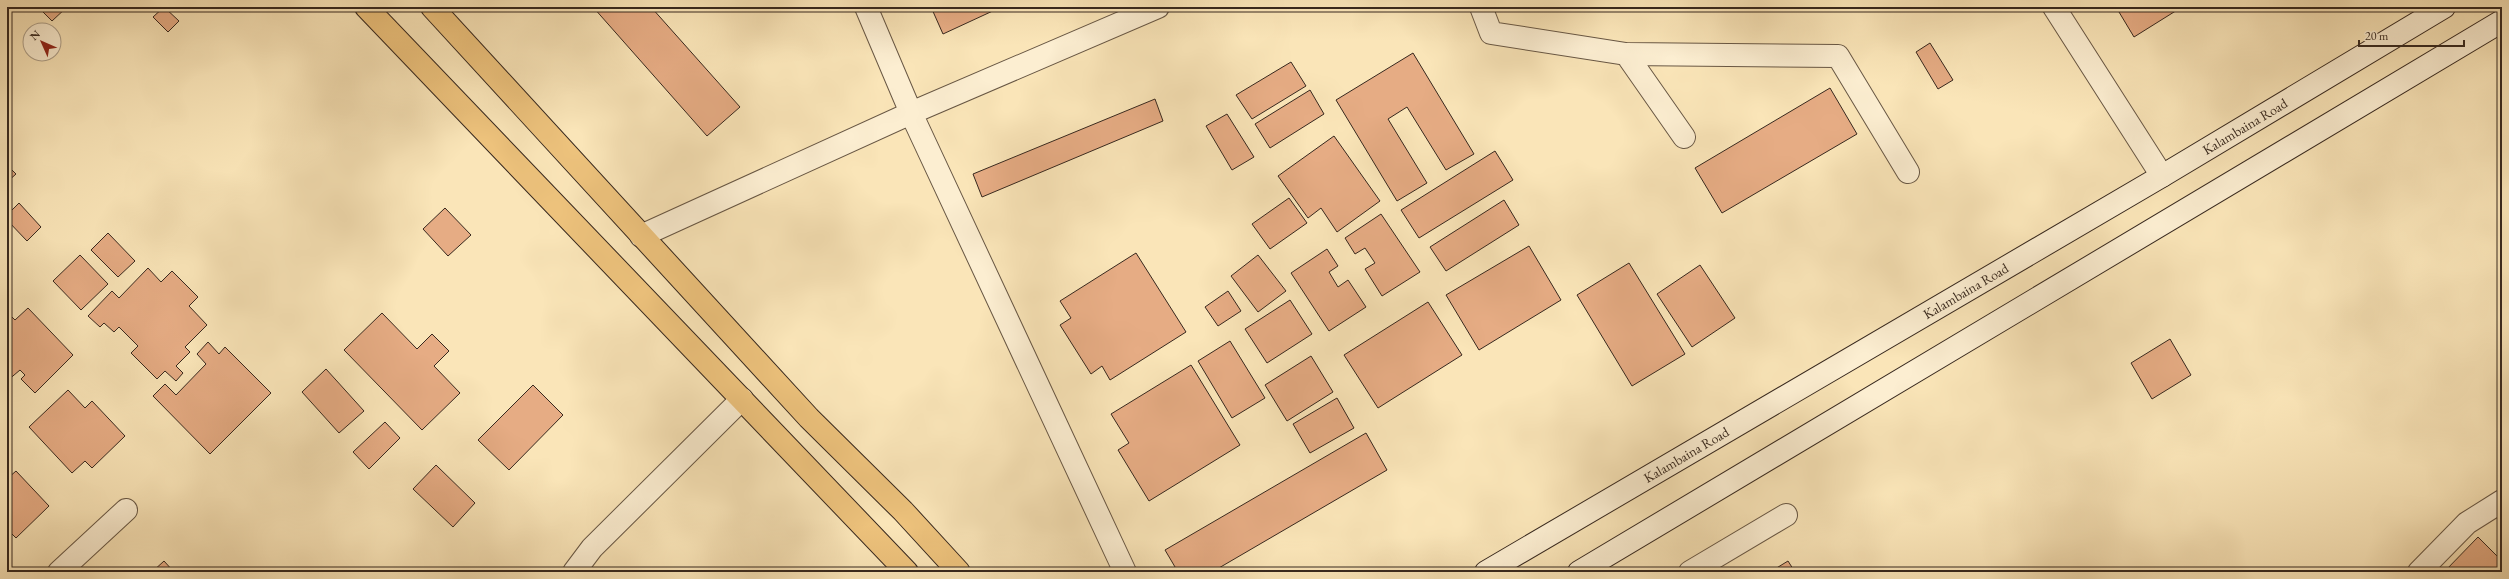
<svg xmlns="http://www.w3.org/2000/svg" width="2509" height="579" font-family="'EB Garamond',serif">
<style>
.building{fill:#e6ac84;stroke:#37281e}
.lines{fill:none;stroke-linecap:round;stroke-linejoin:round}
.minor-casing{stroke:#685744;stroke-width:24}
.secondary-casing{stroke:#37281e;stroke-width:24}
.primary-casing{stroke:#37281e;stroke-width:24}
.minor{stroke:#fceed1;stroke-width:22}
.secondary{stroke:#fceed1;stroke-width:22}
.primary{stroke:#edc27c;stroke-width:22}
.labels{text-anchor:middle;dominant-baseline:central;stroke-width:3;stroke-linejoin:round;paint-order:stroke}
.street-label{font-size:14px;fill:#37281e;stroke:#fceed1}
</style>
<rect width="100%" height="100%" fill="#fae5b8"/>
<filter id="stains"><feTurbulence type="fractalNoise" baseFrequency=".005" numOctaves="4"/><feColorMatrix values="0 0 0 0 .2 0 0 0 0 .09 0 0 0 0 .02 0 0 0 .5 -.17"/></filter>
<radialGradient id="worn" r=".72"><stop offset=".6" stop-color="#630" stop-opacity="0"/><stop offset="1" stop-color="#630" stop-opacity=".3"/></radialGradient>
<path class="building" d="M38,7H67L52,21Z
M164,7L179,21L168,32L153,17Z
M593,7H651L740,107L707,136Z
M931,7H996L997,9L943,34Z
M2116,7H2182L2134,37Z
M1930,43L1953,80L1938,89L1916,52Z
M1413,53L1474,154L1446,170L1407,107L1388,119L1427,183L1397,201L1336,100Z
M1291,62L1306,86L1252,119L1236,95Z
M1830,88L1857,134L1722,213L1695,168Z
M1310,90L1324,114L1270,148L1255,124Z
M1155,99L1163,121L982,197L973,174Z
M1227,114L1254,157L1232,170L1206,126Z
M1334,136L1380,201L1337,232L1321,208L1308,218L1278,176Z
M1495,151L1513,180L1419,238L1401,210Z
M7,165L16,174L7,182Z
M1289,198L1307,223L1270,249L1252,224Z
M1504,200L1519,225L1446,271L1430,247Z
M19,203L41,227L27,241L7,220V215Z
M445,208L471,235L448,256L423,229Z
M1381,214L1420,272L1382,296L1365,269L1375,263L1365,248L1355,254L1345,238Z
M108,233L135,261L118,277L91,250Z
M1529,246L1561,300L1479,350L1446,295Z
M1327,249L1338,266L1329,272L1338,287L1348,280L1366,307L1329,331L1291,273Z
M1136,253L1186,332L1110,380L1102,366L1091,374L1060,325L1071,318L1060,301Z
M80,255L108,284L81,310L53,281Z
M1258,255L1286,291L1258,312L1231,276Z
M1629,263L1685,354L1632,386L1577,295Z
M1700,265L1735,318L1692,347L1657,294Z
M148,268L161,282L172,271L198,297L189,306L207,325L185,347L190,352L176,366L183,373L176,381L165,371L157,379L131,353L138,346L119,327L114,332L104,323L100,327L88,316L112,291L119,298Z
M1228,291L1241,311L1218,326L1205,307Z
M1290,300L1312,334L1267,363L1245,329Z
M1428,302L1462,355L1378,408L1344,355Z
M28,308L73,355L35,393L21,379L25,375L20,370L7,381V312L15,320Z
M382,313L417,349L432,334L449,351L434,366L460,393L422,430L344,350Z
M2170,339L2191,375L2152,399L2131,363Z
M1230,341L1265,398L1232,418L1198,361Z
M208,342L219,354L225,347L271,393L210,454L153,396L165,384L176,395L206,364L197,354Z
M1311,356L1333,392L1287,421L1265,385Z
M1191,365L1240,445L1149,501L1118,450L1129,443L1111,414Z
M326,369L364,411L339,433L302,392Z
M533,385L563,415L509,470L478,440Z
M68,390L85,408L92,401L125,436L92,468L85,461L72,473L29,427Z
M1337,398L1354,428L1310,453L1293,424Z
M385,422L400,438L369,469L353,452Z
M1366,433L1387,470L1212,572H1178L1165,550Z
M436,465L475,503L453,527L413,489Z
M16,471L49,506L16,538L9,531L7,532V476L8,478Z
M2478,537L2502,561V572H2444Z
M164,561L174,572H152Z
M1788,561L1795,572H1770Z"/>
<g class="lines">
<g class="minor-casing">
<path id="minor" d="M866,7L911,113L1125,572
M1481,7L1491,33L1626,54L1684,137
M2054,7L2162,176
M1626,54L1838,56L1908,172
M641,236L911,113L1158,7
M59,572L126,510
M574,572L592,548L742,399
M1690,572L1786,515
M2419,572L2467,523L2502,501"/>
</g>
<g class="secondary-casing">
<g id="secondary">
<path id="s1" d="M1486,572L2162,176L2444,7"/>
<path d="M1579,572L2502,21"/>
</g>
</g>
<g class="primary-casing">
<path id="primary" d="M366,7L907,572
M432,7L809,418L903,511L959,572"/>
</g>
<use href="#minor" class="minor"/>
<use href="#secondary" class="secondary"/>
<use href="#primary" class="primary"/>
</g>
<g class="labels">
<g class="street-label">
<text stroke="none"><textPath href="#s1" startOffset="880">Kalambaina Road</textPath></text>
<text stroke="none"><textPath href="#s1" startOffset="556">Kalambaina Road</textPath></text>
<text stroke="none"><textPath href="#s1" startOffset="232">Kalambaina Road</textPath></text>
</g>
</g>
<rect width="2509" height="579" fill="none" stroke="#fae5b8" stroke-width="24"/>
<rect x="8" y="8" width="2493" height="563" fill="none" stroke="#37281e" stroke-width="2"/>
<rect x="12" y="12" width="2485" height="555" fill="none" stroke="#37281e"/>
<g transform="translate(42 42) rotate(315)"><circle r="19" fill="#fceed1" stroke="#ad9f89"/>
<path d="M0-3L7 15L0 10L-7 15Z" fill="#8f2418"/>
<text y="-6" font-size="11" font-weight="bold" text-anchor="middle" fill="#37281e">N</text>
</g>
<path d="M2359 40v6h105v-6" fill="none" stroke="#37281e" stroke-width="2"/>
<text x="2365" y="40" font-size="12" fill="#37281e" stroke="#fceed1" stroke-width="3" paint-order="stroke">20 m</text>
<rect width="100%" height="100%" filter="url(#stains)"/>
<rect width="100%" height="100%" fill="url(#worn)"/>
</svg>
